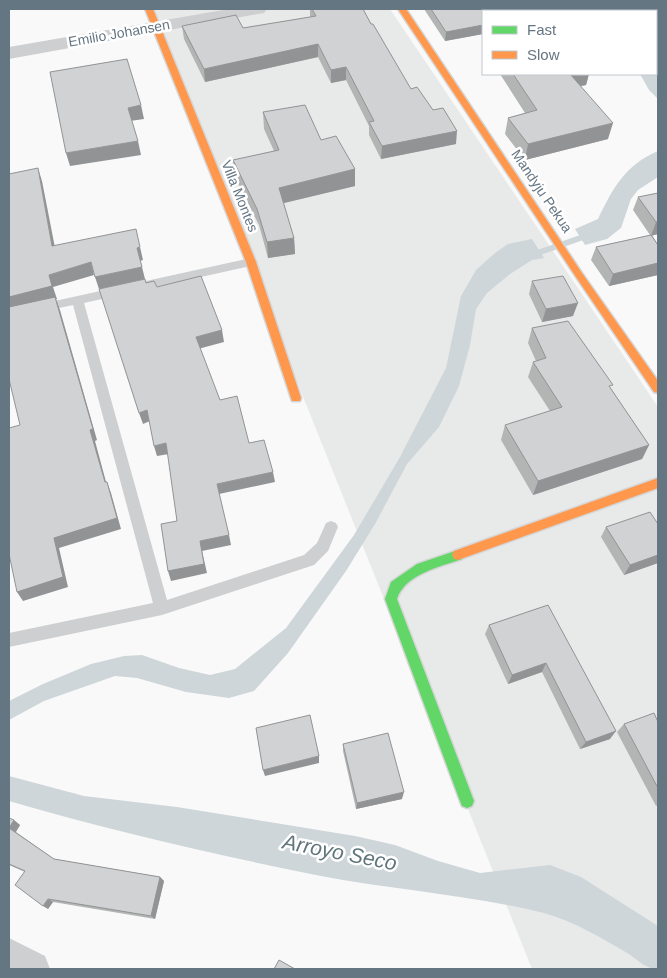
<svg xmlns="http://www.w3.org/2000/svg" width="667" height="978" font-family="Helvetica,sans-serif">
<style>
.built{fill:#e8e9e9}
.water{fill:#ced6d9}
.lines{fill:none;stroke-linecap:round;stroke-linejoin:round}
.stream{fill:#ced6d9;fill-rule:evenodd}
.fast-casing{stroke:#d5d6d7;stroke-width:3}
.slow-casing{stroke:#d5d6d7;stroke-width:3}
.lane{fill:#cecfd0;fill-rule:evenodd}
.street{fill:#cecfd0;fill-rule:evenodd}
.fast{fill:#63d668;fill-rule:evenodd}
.slow{fill:#ff974d;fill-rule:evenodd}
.wall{fill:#b3b5b5}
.shaded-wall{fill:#929394}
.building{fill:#d0d2d3;stroke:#929394}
.labels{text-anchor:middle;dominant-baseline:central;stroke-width:5;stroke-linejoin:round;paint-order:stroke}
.far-street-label{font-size:14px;fill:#657683;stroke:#fff}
.near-water-label{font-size:21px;font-style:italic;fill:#60757c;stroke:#fff}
</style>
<rect width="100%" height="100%" fill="#f9f9f9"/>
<path class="built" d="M148,9H390L658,407V969H532Z"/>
<path class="water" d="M656,58L658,64V99L649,90L640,74H656Z
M658,151V177L638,190L631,199L621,228L607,239L585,245L575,229L598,219C613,188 625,165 658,151Z
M532,239L544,258L532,260L510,274L487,293L476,309L470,345L459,386L439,427L407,464L375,524L346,571L288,653L254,691L229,698L186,692L137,678L115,676L44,701L9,720V701L43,684L91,664L124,656L142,655L179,668L210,675L235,669L286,628L354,535L400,457L446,368L461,296L476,270L495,253L508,244Z
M9,776L84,796L177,807L355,836L395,845L438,861L480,873L550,865L581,877L658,926V969C646,969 639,961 629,954C603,939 574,921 544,913C471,895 395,890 321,876C216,855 112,831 9,801Z"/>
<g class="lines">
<path class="stream" d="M592,229L596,232L589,238L529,259L525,256L526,254L583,234Z"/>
<g class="fast-casing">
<path id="fast" d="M458,550L462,551L464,555L462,559C440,567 405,574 397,599L474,801L472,806L467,808L462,806L460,801L385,599L391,582L417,564Z"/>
</g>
<g class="slow-casing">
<path id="slow" d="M145,9H153L256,262L301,398L300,401H292L291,398L246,262Z
M398,9H406L582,273L658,381V393L654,392L576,277Z
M658,478V488L458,560L454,559L452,555L454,551Z"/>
</g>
<path class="lane" d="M251,258L255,259L257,262L255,265L84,303L167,600L304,555L317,543L326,523L331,521L336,523L338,527L328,551L314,565L162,615L9,647V633L153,603L73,305L9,319V311Z"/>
<path class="street" d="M229,9H267L264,13L258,14L9,59V47Z
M9,938L45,956L50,969H9Z"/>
<use href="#fast" class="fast"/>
<use href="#slow" class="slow"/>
</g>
<path class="wall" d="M310,9H363L371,24L411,89L456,144L381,159L369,135V126L346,80L331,83L318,57L205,82L184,39L182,26L243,28L310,17Z
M424,9H483V34L445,41Z
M500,74H589L586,85L581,86L608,139L525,160L505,134L508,118L525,113Z
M263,112L321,140L355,169V186L283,203L294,238L295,254L268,258L259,225L235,177L233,160L274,151L264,129Z
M658,193V234L652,235L658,245V275L609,286L591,260L596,247L650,235L633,210L638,197Z
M532,281L573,316L542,322L529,294Z
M532,328L611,389L649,445L642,459L533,495L501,440L505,425L550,411L528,377L533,362L536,361L528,343Z
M658,524V563L624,575L601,537L606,527Z
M548,605L610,739L580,749L542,672L508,684L485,634L489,625Z
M658,722V805L656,806L617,732L624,724Z
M343,744L402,799L356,809L343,751Z
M9,818L20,825L16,832L54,859L160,877L164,881L155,919L53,902L48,909L25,872L9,865Z"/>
<path class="shaded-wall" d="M483,25V34L445,41L446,32Z
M318,44V57L205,82L204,69Z
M346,67V80L331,83V70Z
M569,74H589L586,85L565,89Z
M141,105L144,119L130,121L128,108Z
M613,123L608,139L525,160L528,144Z
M457,131L456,144L381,159L382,146Z
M138,141L141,155L70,166L66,153Z
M38,168L42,181L57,258L52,246Z
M355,169V186L280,204L279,188Z
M656,222H658V234L651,236Z
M294,238L295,254L268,258L267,242Z
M140,247L143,260L140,261L137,248Z
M91,262L94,275L53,287L57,299H56L60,310L97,440L95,441L109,493L9,311V297L49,275Z
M658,263V275L609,286L613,274Z
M142,267L145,279L99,289L95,277Z
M578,303L573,316L542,322L546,309Z
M222,330L224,342L198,349L196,337Z
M147,410L150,421L143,424L139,413Z
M166,443L169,454L157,456L154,446Z
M649,445L642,459L533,495L538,481Z
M273,472L275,482L219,494L217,484Z
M107,482L111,493L121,529L59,548L68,587L23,601L17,592L54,538Z
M229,535L231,545L202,551L207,573L171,581L168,571L200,541Z
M658,555V563L624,575L630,565Z
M546,663L542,672L508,684L512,675Z
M616,731L610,739L580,749L586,742Z
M319,756V763L265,776L263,770Z
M404,792L402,799L356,809L357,803Z
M14,820L20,825L15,833L9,828Z
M160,877L164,881L155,919L151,916Z
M48,899L53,902L48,909L43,906Z"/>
<path class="building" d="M312,9H363L371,24H373L411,89L417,87L433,110L443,108L457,131L382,146L369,122L374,121L346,67L331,70L318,44L204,69L182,26L236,15L243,28L316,16Z
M431,9H483L485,11H483V25L446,32Z
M127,59L141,105L128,108L138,141L66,153L50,72Z
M513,74H570L613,123L528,144L508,118L537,110Z
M305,105L321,140L336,136L355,169L279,188L294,238L267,242L257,209L233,160L279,150L263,112Z
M38,168L52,246L136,229L140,247L137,248L142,267L95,277L91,262L49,275L52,286L9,297V174Z
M658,193V222H656L638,197Z
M651,235L658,245V263L613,274L596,247Z
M201,276L222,330L196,337L220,400L237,396L249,443L264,440L273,472L217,484L229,535L200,541L204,564L168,571L161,524L177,521L166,443L154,446L147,410L139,413L99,289L145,279L146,283L154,281L157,287Z
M563,276L578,303L546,309L532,281Z
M55,297L93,429L90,430L105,482H107L117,518L54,538L63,577L17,592L9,554V428L20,425L9,379V307Z
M568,321L613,385L609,386L649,445L538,481L505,425L562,407L533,362L546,358L532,328Z
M650,512L658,524V555L630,565L606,527Z
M548,605L616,731L586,742L546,663L512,675L489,625Z
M654,713L658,722V788L624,724Z
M310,715L319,756L263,770L256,728Z
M388,733L404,792L357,803L343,744Z
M9,818L14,820L9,828L54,859L160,877L151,916L48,899L43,906L15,885L25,871L9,864Z
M279,960L295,969H274Z"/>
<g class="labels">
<g class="far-street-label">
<text transform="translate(119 33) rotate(-10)">Emilio Johansen</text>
<text transform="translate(542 191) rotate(56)">Mandyju Pekua</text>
<text transform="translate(240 196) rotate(68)">Villa Montes</text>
</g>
<g class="near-water-label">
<text transform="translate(340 852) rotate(11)">Arroyo Seco</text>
</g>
</g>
<rect width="667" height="978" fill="none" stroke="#657683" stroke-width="20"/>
<rect x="482" y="10" width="175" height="65" fill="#ffffff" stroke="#c1c8cd"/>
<rect x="492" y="26" width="25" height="8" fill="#63d668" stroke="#c1c8cd"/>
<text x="527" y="35" font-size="15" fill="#657683">Fast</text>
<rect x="492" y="51" width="25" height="8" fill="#ff974d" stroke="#c1c8cd"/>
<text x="527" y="60" font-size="15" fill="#657683">Slow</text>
</svg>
